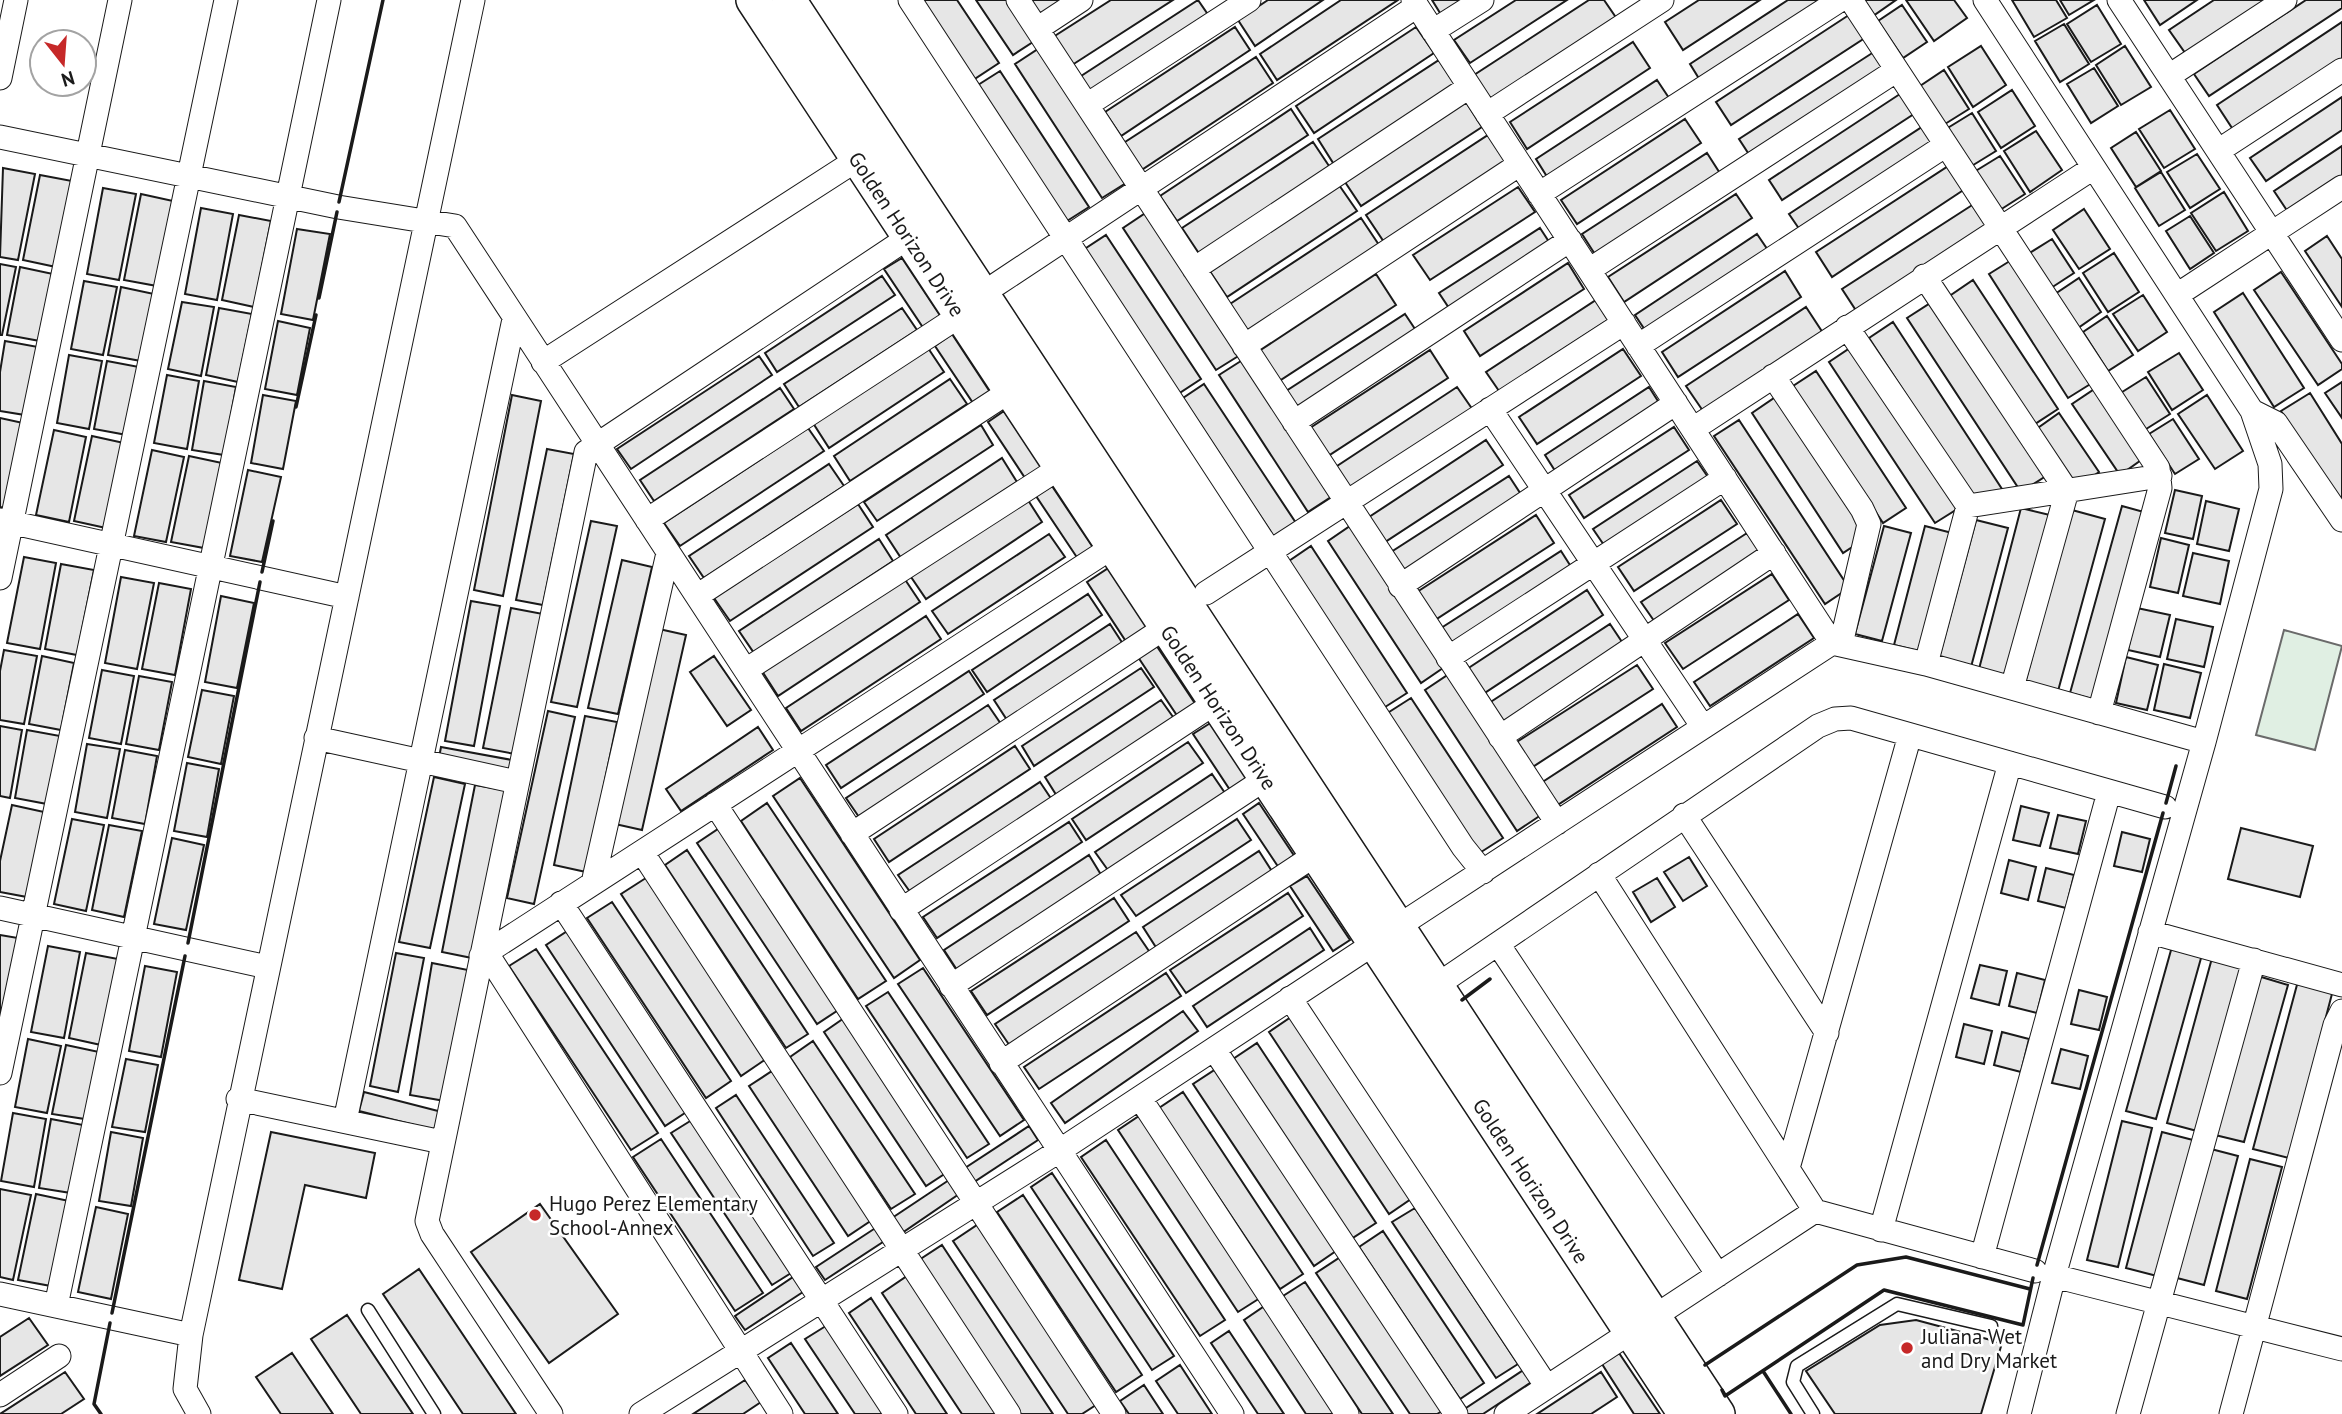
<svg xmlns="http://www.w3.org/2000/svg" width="2342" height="1414" font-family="'PT Sans',sans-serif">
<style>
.green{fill:#e0efe3;stroke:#6a6a6a;stroke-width:2}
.building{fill:#e6e6e6;stroke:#1a1a1a;stroke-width:2}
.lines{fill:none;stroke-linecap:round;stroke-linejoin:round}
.lane-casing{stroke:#1a1a1a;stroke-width:15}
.street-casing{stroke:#1a1a1a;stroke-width:25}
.secondary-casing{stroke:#1a1a1a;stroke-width:36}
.lane{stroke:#fff;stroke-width:12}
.street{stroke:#fff;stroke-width:23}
.secondary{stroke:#fff;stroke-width:33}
.wall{stroke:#1a1a1a;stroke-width:3.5}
.poi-dot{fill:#c62828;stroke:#fff;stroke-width:2.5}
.labels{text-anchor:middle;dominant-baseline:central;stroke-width:5;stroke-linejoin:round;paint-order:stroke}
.street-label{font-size:21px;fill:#1a1a1a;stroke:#fff}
.poi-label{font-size:21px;fill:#1a1a1a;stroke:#fff;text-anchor:start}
</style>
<rect width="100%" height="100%" fill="#fff"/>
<path class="green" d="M2284,630L2342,646L2315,750L2256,735Z"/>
<path class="building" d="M921,0H957L999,63L973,80Z
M976,0H1009L1036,40L1013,55Z
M1030,0H1074L1043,20Z
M1111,0H1173L1069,67L1050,39Z
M1198,0L1211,19L1090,98L1078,78Z
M1268,0H1323L1255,46L1238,20Z
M1341,0H1398L1277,80L1260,54Z
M1432,0H1477L1445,21Z
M1516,0H1567L1470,63L1454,40Z
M1589,0H1604L1617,19L1491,101L1474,75Z
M1699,0H1760L1683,50L1665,22Z
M1788,0H1834L1703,85L1690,64Z
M1862,0H1896L1873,16Z
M1906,0H1954L1967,18L1934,41Z
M2012,0H2056L2067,18L2034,37Z
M2060,0H2094L2069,15Z
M2144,0H2197L2160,25Z
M2214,0H2273L2188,57L2169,30Z
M2306,0H2342V8L2209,96L2194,74Z
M1902,5L1927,42L1903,58L1878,21Z
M2097,5L2121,44L2091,62L2067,24Z
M1855,11L1871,34L1731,125L1716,102Z
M2342,22V58L2234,131L2217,105Z
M2064,24L2089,64L2060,82L2035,41Z
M1235,27L1250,50L1121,136L1105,112Z
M1416,27L1434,53L1314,133L1296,106Z
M1633,42L1650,68L1527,149L1510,122Z
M1981,46L2006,85L1973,107L1948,67Z
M2125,46L2151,87L2121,105L2096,65Z
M1880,48L1894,69L1754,162L1739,139Z
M1038,49L1126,183L1102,198L1015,64Z
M1256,57L1273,83L1140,171L1122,144Z
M1439,60L1457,87L1335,166L1318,139Z
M2094,68L2118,106L2091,123L2067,84Z
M1944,70L1969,109L1945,124L1920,86Z
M1000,71L1089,207L1067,221L978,85Z
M1657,80L1673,104L1551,183L1536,159Z
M1906,90L1920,110L1782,200L1769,180Z
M2012,90L2035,126L2001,148L1978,112Z
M2342,97V130L2266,181L2250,158Z
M1466,102L1482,127L1361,206L1345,182Z
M1291,109L1308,135L1177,221L1160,196Z
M2170,110L2195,149L2164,168L2139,129Z
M1972,113L1996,151L1970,167L1946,129Z
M1685,119L1701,143L1577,224L1561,200Z
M1928,123L1943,146L1804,236L1789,214Z
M2036,131L2062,170L2030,192L2004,151Z
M2136,132L2161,171L2136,187L2111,148Z
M1488,135L1506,162L1384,242L1366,215Z
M1313,142L1331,169L1200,255L1182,228Z
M2342,146V181L2290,215L2274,191Z
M1707,153L1723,178L1598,259L1582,234Z
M2197,154L2220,189L2190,208L2167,172Z
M2000,156L2025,194L2000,210L1974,172Z
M1953,163L1968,187L1832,277L1816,252Z
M3,168L35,174L18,260L0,257Z
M2161,172L2185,210L2159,226L2135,188Z
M40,175L72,181L56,267L23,260Z
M1339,185L1357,211L1227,297L1209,270Z
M1518,187L1535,212L1430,280L1413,255Z
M103,188L136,194L119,280L87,274Z
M2224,192L2248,231L2216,251L2191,213Z
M141,194L173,201L157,286L124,280Z
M1736,194L1752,218L1624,302L1608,277Z
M1980,200L1995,222L1857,312L1842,289Z
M201,208L233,214L217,300L185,294Z
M2084,209L2110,249L2079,269L2053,230Z
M1147,212L1240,355L1216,370L1123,228Z
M239,215L271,221L254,307L222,300Z
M2190,216L2214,253L2190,269L2166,231Z
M1361,218L1379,245L1248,331L1230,304Z
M1540,228L1553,248L1453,314L1439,293Z
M297,229L330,234L313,320L281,314Z
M1757,234L1772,256L1649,336L1635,315Z
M1106,235L1201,379L1178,394L1083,250Z
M2327,236L2342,259V307L2305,251Z
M2052,239L2074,273L2051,288L2028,254Z
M2114,253L2139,292L2108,312L2083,273Z
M902,258L945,323L928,335L884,269Z
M2013,259L2092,383L2068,398L1989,274Z
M1568,263L1584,289L1480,356L1464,331Z
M0,264L16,267L2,335H0Z
M20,267L53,274L40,341L7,335Z
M1785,271L1801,297L1678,377L1662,352Z
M2281,272L2342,364V369L2318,385L2254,290Z
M1376,274L1396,305L1273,385L1253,355Z
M882,276L895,295L777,372L765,353Z
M2079,278L2101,312L2078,328L2055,294Z
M1973,280L2058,409L2032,426L1948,297Z
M84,281L117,287L103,355L71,349Z
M121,287L154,294L141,361L108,355Z
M2243,293L2304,388L2274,407L2214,312Z
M2143,295L2167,332L2138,351L2113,314Z
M1596,300L1608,320L1499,391L1486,372Z
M182,302L214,307L201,376L168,369Z
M1932,302L2046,476L2021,492L1907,318Z
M1806,307L1823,333L1703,411L1686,386Z
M219,308L252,314L238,382L206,375Z
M902,308L917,330L799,407L784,384Z
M1405,314L1421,338L1300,417L1283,393Z
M2107,316L2133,355L2108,371L2083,332Z
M278,321L310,328L297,395L265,389Z
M1893,322L2002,489L1978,504L1869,338Z
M952,334L994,398L977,409L935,346Z
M5,341L38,347L25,415L0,411V372Z
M1853,346L1959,508L1935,523L1829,362Z
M928,348L944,372L829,448L813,423Z
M1623,349L1641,376L1537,444L1519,417Z
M1430,350L1448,378L1328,456L1310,428Z
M2179,353L2203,390L2172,410L2148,372Z
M69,355L102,361L89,429L57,423Z
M759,356L772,375L631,469L617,449Z
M1244,359L1334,495L1308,512L1219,375Z
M107,361L139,367L127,435L94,429Z
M1816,371L1906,508L1883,523L1793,386Z
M167,375L199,381L187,449L154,443Z
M2146,377L2170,414L2143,431L2119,394Z
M950,379L967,404L850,481L834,456Z
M204,381L236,387L224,455L192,450Z
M2342,382V418L2325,393Z
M1204,384L1296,523L1274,537L1183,398Z
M1457,387L1475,413L1351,494L1334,468Z
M1649,387L1663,409L1559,477L1545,455Z
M780,388L794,409L654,501L640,480Z
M2096,388L2144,458L2120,475L2072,404Z
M2310,393L2342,444V507L2281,411Z
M263,395L296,401L283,469L251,463Z
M512,395L541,401L503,596L474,590Z
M2207,395L2243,451L2215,469L2178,414Z
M1777,396L1869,536L1843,553L1752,413Z
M1004,411L1046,473L1029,484L988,422Z
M2059,413L2099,472L2075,489L2035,430Z
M0,418L23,423L5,508L0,507Z
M2173,419L2199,459L2175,474L2149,434Z
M1739,420L1849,588L1825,604L1714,436Z
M981,425L993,445L877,521L864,502Z
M1674,427L1689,450L1584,518L1569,495Z
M808,428L824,451L680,546L664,523Z
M54,430L86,437L69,522L36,515Z
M92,436L124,443L106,528L74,521Z
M1486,440L1503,465L1382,544L1366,519Z
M547,449L574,454L543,605L516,600Z
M152,450L184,457L166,542L134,536Z
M189,456L222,463L204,548L171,542Z
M1002,458L1017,482L901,558L886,535Z
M1697,461L1712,483L1608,551L1593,529Z
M829,464L844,486L704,578L689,556Z
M248,470L281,477L262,562L230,556Z
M1509,476L1524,499L1404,577L1388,554Z
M1052,486L1094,549L1078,559L1036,496Z
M2175,490L2202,496L2193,539L2165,533Z
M1026,497L1042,522L926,599L909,574Z
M1721,500L1737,524L1634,591L1618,567Z
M2206,501L2239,509L2229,551L2197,544Z
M858,504L873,527L730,621L714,598Z
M2122,506L2151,514L2099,701L2070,693Z
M2021,508L2054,516L2012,677L1979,669Z
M2072,510L2105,519L2058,691L2025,683Z
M1536,515L1554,543L1435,620L1417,592Z
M1976,520L2008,528L1971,667L1939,658Z
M591,521L617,526L577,707L551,702Z
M1350,526L1443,668L1421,683L1328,541Z
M1884,526L1911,533L1882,641L1855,634Z
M1925,526L1956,534L1926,653L1894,645Z
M1747,533L1765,559L1659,628L1641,602Z
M1049,534L1065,557L948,634L932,611Z
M2161,538L2189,545L2178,593L2150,587Z
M879,539L893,561L754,653L739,631Z
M1311,546L1407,693L1382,709L1286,563Z
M1561,551L1575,573L1453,654L1438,630Z
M2193,553L2229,561L2220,604L2183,596Z
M24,557L56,563L40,649L7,643Z
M622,560L652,567L618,714L588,708Z
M61,564L94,570L77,655L45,649Z
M1110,567L1152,631L1129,646L1087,582Z
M1772,574L1789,600L1683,669L1665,643Z
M121,577L154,583L137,669L105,663Z
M904,578L920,602L778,696L762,671Z
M159,583L191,589L175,675L142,669Z
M1587,590L1603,615L1480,696L1464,671Z
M1088,594L1102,615L987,692L972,670Z
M221,596L254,603L237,688L205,682Z
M471,601L500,606L474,746L445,741Z
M511,608L543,614L515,754L483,748Z
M2137,608L2170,615L2160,657L2128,650Z
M1798,614L1814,638L1710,706L1694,682Z
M926,616L941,639L801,731L786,708Z
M2176,619L2213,627L2204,667L2167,659Z
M1110,624L1125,647L1009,723L994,700Z
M1610,624L1626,648L1501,729L1486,705Z
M659,629L686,635L642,830L615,824Z
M1156,645L1198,708L1180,720L1138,657Z
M4,650L37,656L24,724L0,720V671Z
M42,656L74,663L61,730L29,724Z
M714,656L751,710L727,726L690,672Z
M2126,657L2158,665L2147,710L2116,703Z
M2164,664L2201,673L2190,718L2154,710Z
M1637,665L1653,689L1528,770L1512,745Z
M1141,668L1154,687L1034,766L1022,746Z
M102,670L134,676L121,744L89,738Z
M969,671L984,694L841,788L826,765Z
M1449,674L1541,815L1517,831L1425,690Z
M139,676L172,682L159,750L126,744Z
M202,690L234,696L221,764L188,757Z
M1411,698L1503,838L1478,854L1386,714Z
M1161,700L1178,724L1060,801L1045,777Z
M1662,704L1677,727L1556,806L1541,783Z
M988,705L1003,727L861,820L846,798Z
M548,711L575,717L534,904L507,898Z
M585,716L617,722L586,872L554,865Z
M1212,722L1252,784L1234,796L1193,734Z
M0,726L22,730L10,798L0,796Z
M758,727L773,750L681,811L666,789Z
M27,730L60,736L47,804L15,798Z
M1188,742L1203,763L1086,840L1072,819Z
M87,744L120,749L107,818L75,812Z
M1015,746L1030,769L889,862L874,839Z
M441,747L512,760L508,776L438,763Z
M125,750L157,756L145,824L112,818Z
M187,763L219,769L207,837L174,831Z
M1212,774L1227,796L1110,873L1095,852Z
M434,777L465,784L430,948L399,942Z
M800,778L920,960L894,978L773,796Z
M1040,782L1054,803L913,896L898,875Z
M475,785L505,790L472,958L442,952Z
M767,803L886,981L858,999L741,821Z
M1259,803L1299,863L1283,874L1243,814Z
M12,805L44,812L27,897L0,892V861Z
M2021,806L2049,813L2040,846L2013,840Z
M2058,815L2086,821L2078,854L2050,848Z
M72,819L104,825L86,911L54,904Z
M1237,819L1251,840L1136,916L1121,895Z
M1069,822L1082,842L937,938L923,917Z
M109,825L142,831L124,917L92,910Z
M724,825L843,1007L817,1024L697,843Z
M2241,828L2313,846L2300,897L2228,879Z
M2122,832L2150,839L2142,872L2114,866Z
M172,838L204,845L186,930L154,924Z
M687,850L808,1034L786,1048L665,865Z
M1259,851L1275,876L1159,952L1143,927Z
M1089,855L1103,878L959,973L944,950Z
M1689,857L1707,886L1683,901L1664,872Z
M2009,860L2036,867L2028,900L2001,893Z
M2046,868L2074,875L2066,908L2038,901Z
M649,876L769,1057L741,1076L621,894Z
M1307,876L1350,940L1333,951L1290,886Z
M1657,878L1675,907L1651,922L1633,892Z
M1288,893L1303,916L1186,993L1170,970Z
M1114,898L1129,921L987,1015L971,991Z
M612,902L731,1081L706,1098L587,918Z
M572,928L691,1109L665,1126L546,945Z
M1310,928L1324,950L1207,1027L1193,1006Z
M1136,932L1153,957L1012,1049L995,1024Z
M0,935L18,938L0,1024Z
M2173,943L2203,951L2156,1119L2126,1111Z
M48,946L80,952L64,1038L31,1032Z
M536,949L658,1133L631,1150L509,966Z
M86,953L118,959L101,1045L69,1038Z
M396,953L424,958L398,1092L370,1086Z
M2212,958L2242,966L2197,1131L2167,1123Z
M432,963L468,970L445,1101L410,1095Z
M1980,965L2007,971L1999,1005L1971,998Z
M145,966L177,972L161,1057L129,1051Z
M923,968L1024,1120L1000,1136L898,984Z
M1166,973L1181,996L1039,1089L1024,1067Z
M2017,973L2045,980L2037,1013L2009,1006Z
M2258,976L2288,985L2244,1142L2215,1135Z
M2298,981L2333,990L2289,1158L2253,1149Z
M2079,990L2107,997L2099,1030L2071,1024Z
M888,992L989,1144L967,1158L866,1006Z
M1183,1011L1198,1031L1065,1123L1051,1103Z
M847,1016L949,1171L926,1186L824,1032Z
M1291,1017L1411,1199L1389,1214L1269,1032Z
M1964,1024L1992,1031L1984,1064L1956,1057Z
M2002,1032L2029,1039L2021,1072L1994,1065Z
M28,1039L61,1046L47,1113L15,1107Z
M813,1041L915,1194L891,1209L790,1057Z
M1257,1043L1376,1223L1351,1239L1233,1059Z
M66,1045L99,1052L85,1119L52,1114Z
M2061,1049L2088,1056L2080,1089L2052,1083Z
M126,1059L158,1065L145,1132L112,1127Z
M1216,1069L1336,1251L1314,1266L1193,1084Z
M772,1071L872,1220L848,1236L749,1086Z
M364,1092L442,1112L438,1131L359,1111Z
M1183,1092L1303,1274L1280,1289L1159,1108Z
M736,1095L834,1243L813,1256L716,1108Z
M13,1113L46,1119L34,1187L1,1181Z
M1139,1116L1260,1298L1238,1312L1118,1130Z
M695,1118L796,1270L772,1285L671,1133Z
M51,1119L83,1125L71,1193L39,1188Z
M2122,1121L2152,1128L2118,1267L2087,1260Z
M1029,1126L1038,1140L974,1182L965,1168Z
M111,1132L143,1138L131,1206L99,1201Z
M271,1132L375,1153L366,1198L305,1185L282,1289L239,1280Z
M2162,1132L2193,1140L2157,1276L2126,1268Z
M661,1139L763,1293L735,1311L633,1157Z
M1106,1140L1225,1320L1200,1336L1081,1157Z
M2211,1149L2238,1156L2204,1285L2177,1278Z
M2250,1159L2282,1167L2247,1299L2216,1291Z
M1052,1173L1174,1356L1152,1370L1031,1187Z
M952,1178L962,1192L899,1235L889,1220Z
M0,1189L31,1195L13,1280L0,1277Z
M36,1194L69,1201L51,1286L18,1280Z
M1023,1195L1142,1375L1116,1392L997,1212Z
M540,1204L618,1314L549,1363L471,1252Z
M96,1207L128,1214L111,1299L78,1292Z
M1415,1208L1518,1364L1496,1378L1392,1222Z
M980,1223L1099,1403L1082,1414H1068L953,1241Z
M880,1225L889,1238L825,1280L816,1267Z
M1383,1231L1484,1383L1460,1399L1359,1247Z
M942,1245L1053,1414H1021L919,1260Z
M1342,1256L1444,1410L1437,1414H1410L1316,1273Z
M419,1269L516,1414H463L383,1294Z
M799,1273L809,1288L745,1330L735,1316Z
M907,1276L998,1414H962L882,1293Z
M1305,1282L1393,1414H1362L1283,1296Z
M871,1298L947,1414H916L849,1313Z
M1266,1305L1338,1414H1306L1244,1320Z
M347,1315L413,1414H361L311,1339Z
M29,1318L48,1345L0,1376V1337Z
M1916,1320L2002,1343L1981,1414H1835L1806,1371L1880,1325Z
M829,1324L889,1414H855L805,1339Z
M1229,1331L1284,1414H1258L1211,1343Z
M791,1343L838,1414H805L768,1358Z
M292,1353L333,1414H281L256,1377Z
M1619,1353L1660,1414H1634L1602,1364Z
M1180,1365L1212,1414H1178L1156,1381Z
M1528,1367L1536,1379L1483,1414H1466L1463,1410Z
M65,1372L84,1399L61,1414H0Z
M1601,1372L1617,1397L1591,1414H1537Z
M745,1380L761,1402L743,1414H693Z
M1144,1385L1163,1414H1129L1120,1401Z"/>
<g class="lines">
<g class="lane-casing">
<path id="lane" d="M368,1310L434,1414
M1813,1414L1793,1382L1797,1366L1897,1304L1991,1326"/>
</g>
<g class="street-casing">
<path id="street" d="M910,0L1463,847L1483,872
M1018,0L1557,823
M1413,0L1832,643
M1851,0L2158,468L2160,488L2099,713
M1985,0L2252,411L2270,464L2271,489L2204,742L2054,1276L2019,1414
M2119,0L2342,340
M1037,29L1081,0
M1433,31L1482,0
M2169,76L2285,0
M0,78L16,0
M1087,105L1249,0
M1487,114L1662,0
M0,137L338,207L455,226L1232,1414
M2218,151L2342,70
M1539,194L1840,0
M1194,269L1469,87
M1589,270L1897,70
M1924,276L2067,491L2012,688
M997,284L1417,6
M2177,295L2342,187
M1847,327L1968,506L1926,664
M1244,346L1520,164
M1638,346L1946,145
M543,362L858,159
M1773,376L1862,509L1869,524L1841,644
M1490,409L1703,727
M2252,411L2276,423L2342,520
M1294,422L1570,240
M1693,429L2093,168
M1968,506L2160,476
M0,520L347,597
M647,520L961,315
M0,578L120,0
M1400,586L1676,403
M1206,593L1624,323
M697,596L1010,391
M1448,658L1725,478
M746,670L1061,467
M1500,737L1774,553
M316,738L517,782
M715,804L1114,1414
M1684,815L1827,1033
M852,834L1166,627
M642,852L1009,1414
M1599,874L1815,1211
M593,883L668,553
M561,903L896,1414
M0,908L267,967
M901,910L1215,703
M1411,918L1832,643L1926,664L2204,742
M2150,932L2342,985
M1498,944L1718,1275
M486,952L781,1414
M481,956L1125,539
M951,986L1265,779
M1424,994L1818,726L1835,719L1851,718L2165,807
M1290,998L1547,1387
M1214,1049L1456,1414
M1001,1063L1315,855
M0,1073L226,0
M1140,1098L1347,1414
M238,1099L442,1142
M345,1121L514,319
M1788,1168L1910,735
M1881,1230L2010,763
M1982,1257L2109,792
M2054,1276L2342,1349
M0,1294L191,1335
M56,1306L329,0
M0,1395L59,1356
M199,1414L185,1389L191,1335L473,0
M551,1414L432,1234L427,1221L586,452L909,237
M641,1414L1059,1151L1387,935
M1506,1414L1815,1211L2035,1271
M2128,1414L2254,960
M2231,1414L2335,1025L2342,1011"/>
</g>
<g class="secondary-casing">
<g id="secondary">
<path id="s1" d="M753,0L1685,1414"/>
<path d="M789,0L1718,1414"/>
</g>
</g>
<use href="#lane" class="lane"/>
<use href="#street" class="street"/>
<use href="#secondary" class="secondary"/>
<path class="wall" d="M339,202L383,0
M319,298L337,212
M296,407L316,315
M262,572L273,521
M2166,803L2176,766
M188,943L260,582
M1462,1000L1490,979
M2037,1265L2163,813
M112,1313L185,956
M1705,1365L1857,1265L1906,1257L2030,1289
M1763,1371L1791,1414
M1722,1390L1725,1396L1884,1290L2023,1325L2033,1278
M101,1414L94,1404L110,1323"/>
</g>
<g class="poi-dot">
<circle cx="535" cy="1215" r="7"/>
<circle cx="1907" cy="1348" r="7"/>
</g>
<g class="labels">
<g class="street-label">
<text stroke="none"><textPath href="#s1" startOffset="280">Golden Horizon Drive</textPath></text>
<text stroke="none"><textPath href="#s1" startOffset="847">Golden Horizon Drive</textPath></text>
<text stroke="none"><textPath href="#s1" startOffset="1414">Golden Horizon Drive</textPath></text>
</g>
<g class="poi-label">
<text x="549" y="1203">Hugo Perez Elementary<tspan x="549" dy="24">School-Annex</tspan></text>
<text x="1921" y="1336">Juliana Wet<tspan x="1921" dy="24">and Dry Market</tspan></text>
</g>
</g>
<g transform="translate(63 63) rotate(163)"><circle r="33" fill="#ffffff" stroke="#a3a3a3" stroke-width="2"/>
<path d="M0-5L12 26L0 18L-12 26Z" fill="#c62828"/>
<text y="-10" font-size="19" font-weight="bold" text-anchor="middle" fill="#1a1a1a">N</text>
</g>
</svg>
